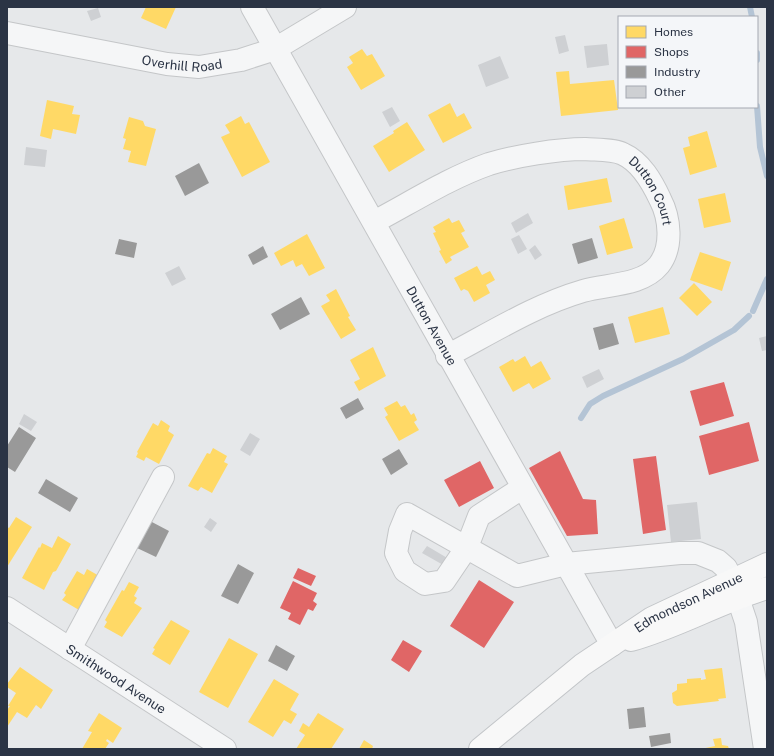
<svg xmlns="http://www.w3.org/2000/svg" width="774" height="756" font-family="'Public Sans',sans-serif">
<style>
.homes{fill:#ffd966}
.shops{fill:#e06666}
.industry{fill:#999}
.lines{fill:none;stroke-linecap:round;stroke-linejoin:round}
.stream{stroke:#b4c4d5;stroke-width:6}
.building{fill:#ced0d3}
.minor-casing{stroke:#c4c6c8;stroke-width:24}
.major-casing{stroke:#c2c5c8;stroke-width:24}
.minor{stroke:#f5f6f7;stroke-width:22}
.major{stroke:#f8f8f8;stroke-width:22}
.labels{text-anchor:middle;dominant-baseline:central;stroke-width:4;stroke-linejoin:round;paint-order:stroke}
.street-label{font-size:13px;fill:#2b3445;stroke:#f4f6f9}
</style>
<rect width="100%" height="100%" fill="#e6e8ea"/>
<path class="homes" d="M146,7H176L166,29L141,18Z
M362,49L367,56L372,54L385,76L361,90L347,67L353,63L349,57Z
M569,71L570,84L614,80L618,110L561,116L556,72Z
M47,100L74,106L72,114L80,115L76,134L53,129L51,139L40,136Z
M450,103L457,117L464,113L472,128L443,143L428,115Z
M241,116L245,124L249,122L270,162L242,177L221,137L230,133L225,125Z
M129,117L143,121L145,126L156,129L146,166L128,162L131,151L123,149L126,139L123,138Z
M407,122L425,150L389,172L373,146L394,133L393,131Z
M707,131L717,167L690,175L683,148L690,146L688,137Z
M607,178L612,202L568,210L564,186Z
M725,193L731,222L704,228L698,199Z
M449,218L452,223L459,220L465,231L461,233L469,247L450,257L452,260L446,264L439,251L441,250L433,233L436,232L433,227Z
M624,218L633,248L607,255L599,226Z
M307,234L325,268L309,276L302,264L296,267L293,260L281,266L274,253Z
M700,252L731,262L722,291L690,280Z
M477,266L482,275L490,271L495,280L486,285L490,293L474,302L468,291L464,289L461,291L454,278Z
M694,283L712,302L697,316L679,298Z
M336,289L350,316L348,317L356,330L341,339L321,306L330,301L326,295Z
M663,307L670,334L635,343L628,317Z
M373,347L386,376L359,391L354,382L360,379L350,360Z
M525,356L531,367L541,361L551,379L533,389L529,383L513,392L499,367L513,359L515,362Z
M397,401L401,407L405,405L411,415L414,413L417,420L414,422L419,430L399,441L385,417L388,415L384,408Z
M161,420L170,426L168,431L174,435L159,464L146,457L144,461L136,457L138,453L137,452L153,423L158,426Z
M213,448L227,456L224,462L228,464L212,493L201,487L198,491L188,486L207,453L210,454Z
M16,517L32,527L7,567V527L9,528Z
M58,536L71,544L56,571L53,572L44,590L22,578L39,547L40,548L42,543L52,548Z
M87,569L101,577L79,610L62,600L66,595L64,593L77,571L84,575Z
M129,582L139,587L134,596L137,598L134,603L142,608L122,637L104,627L107,622L105,620L122,590L124,591Z
M171,620L190,631L170,665L152,654L155,649L153,648Z
M229,638L258,654L228,708L199,692Z
M20,667L53,690L41,709L36,705L27,718L17,712L7,727V710L10,706H8L16,693L7,687V684Z
M722,668L726,698L718,699L719,701L677,706L673,703L672,693L677,690V684L687,683V679L701,678V680L706,679L704,670Z
M274,679L299,694L290,710L297,714L291,724L284,720L273,737L248,722Z
M99,713L122,728L113,743L107,739L106,741L109,743L105,749H82L92,732L88,731Z
M318,713L344,729L331,749H296L305,735L299,731L303,723L309,727Z
M721,738L722,745L728,746L729,749H701L715,746L713,739Z
M364,740L373,746L372,749H359Z"/>
<path class="shops" d="M724,382L734,416L700,426L690,391Z
M749,422L759,461L709,475L699,436Z
M560,451L583,499L596,500L598,534L567,536L529,468Z
M656,456L666,530L643,534L633,459Z
M480,461L494,488L459,507L444,480Z
M298,568L316,576L311,586L293,578Z
M479,580L514,602L484,648L450,626Z
M293,581L317,593L313,601L317,604L313,611L308,609L300,625L288,619L291,613L280,608Z
M403,640L422,651L409,672L391,660Z"/>
<path class="industry" d="M199,163L209,183L185,196L175,176Z
M592,238L598,258L578,264L572,244Z
M119,239L137,243L134,258L115,254Z
M263,246L268,257L253,265L248,255Z
M301,297L310,314L280,330L271,314Z
M613,323L619,344L599,350L593,328Z
M358,398L364,409L346,419L340,408Z
M19,427L36,438L15,472L7,467V446Z
M399,449L408,464L391,475L382,459Z
M46,479L78,498L70,512L38,493Z
M150,521L169,531L156,557L137,548Z
M238,564L254,573L238,604L221,596Z
M276,645L295,656L287,671L268,661Z
M644,707L646,727L629,729L627,709Z
M670,733L671,743L651,747L649,736Z"/>
<g class="lines">
<path class="stream" d="M750,7L752,17
M757,53V60
M757,106L760,147L767,176
M753,311L767,279
M581,418L590,404L603,396L683,359L734,330L749,316"/>
</g>
<path class="building" d="M98,8L101,17L91,21L87,11Z
M565,35L569,51L559,54L555,37Z
M607,44L609,65L587,68L584,46Z
M500,56L509,78L486,87L478,65Z
M392,107L400,121L390,127L382,112Z
M26,147L47,150L45,167L24,165Z
M528,213L533,223L516,233L511,223Z
M519,235L527,249L518,254L511,239Z
M535,245L542,255L535,260L529,250Z
M179,266L186,279L172,286L165,273Z
M767,336V350L762,351L759,338Z
M599,369L604,379L587,388L582,377Z
M24,414L37,422L31,431L19,424Z
M250,433L260,439L250,456L240,450Z
M697,502L701,539L671,542L667,505Z
M210,518L217,523L211,532L204,527Z
M427,546L449,559L445,566L422,553Z"/>
<g class="lines">
<g class="minor-casing">
<g id="minor">
<path id="s1" d="M252,7L612,645"/>
<path id="s2" d="M7,33L167,64L199,67L241,60L275,49L345,7"/>
<path id="s3" d="M374,222C412,202 449,178 489,164C515,156 558,149 585,149C596,150 613,149 623,154C641,162 652,182 660,199C670,218 673,247 659,265C642,286 607,284 583,291C535,305 491,333 447,356"/>
<path d="M522,488L479,516L467,547L444,581L425,584L405,571L396,553L400,531L407,514L517,576L566,564L680,553H698L718,561L726,568L732,580L746,622L765,749"/>
<path id="s4" d="M7,608L225,749"/>
<path d="M70,649L163,477"/>
</g>
</g>
<g class="major-casing">
<g id="major">
<path d="M631,640C678,627 720,602 767,588"/>
<path id="s5" d="M480,749L582,665L652,618L767,564"/>
</g>
</g>
<use href="#minor" class="minor"/>
<use href="#major" class="major"/>
</g>
<g class="labels">
<g class="street-label">
<text stroke="none"><textPath href="#s2" startOffset="178">Overhill Road</textPath></text>
<text stroke="none"><textPath href="#s3" startOffset="313">Dutton Court</textPath></text>
<text stroke="none"><textPath href="#s1" startOffset="366">Dutton Avenue</textPath></text>
<text stroke="none"><textPath href="#s5" startOffset="256">Edmondson Avenue</textPath></text>
<text stroke="none"><textPath href="#s4" startOffset="130">Smithwood Avenue</textPath></text>
</g>
</g>
<rect width="774" height="756" fill="none" stroke="#2b3445" stroke-width="16"/>
<rect x="618" y="16" width="140" height="92" fill="#f4f6f9" stroke="#a4a8b1"/>
<rect x="626" y="26" width="20" height="12" fill="#ffd966" stroke="#a4a8b1"/>
<text x="654" y="36" font-size="12" fill="#2b3445">Homes</text>
<rect x="626" y="46" width="20" height="12" fill="#e06666" stroke="#a4a8b1"/>
<text x="654" y="56" font-size="12" fill="#2b3445">Shops</text>
<rect x="626" y="66" width="20" height="12" fill="#999999" stroke="#a4a8b1"/>
<text x="654" y="76" font-size="12" fill="#2b3445">Industry</text>
<rect x="626" y="86" width="20" height="12" fill="#ced0d3" stroke="#a4a8b1"/>
<text x="654" y="96" font-size="12" fill="#2b3445">Other</text>
</svg>
